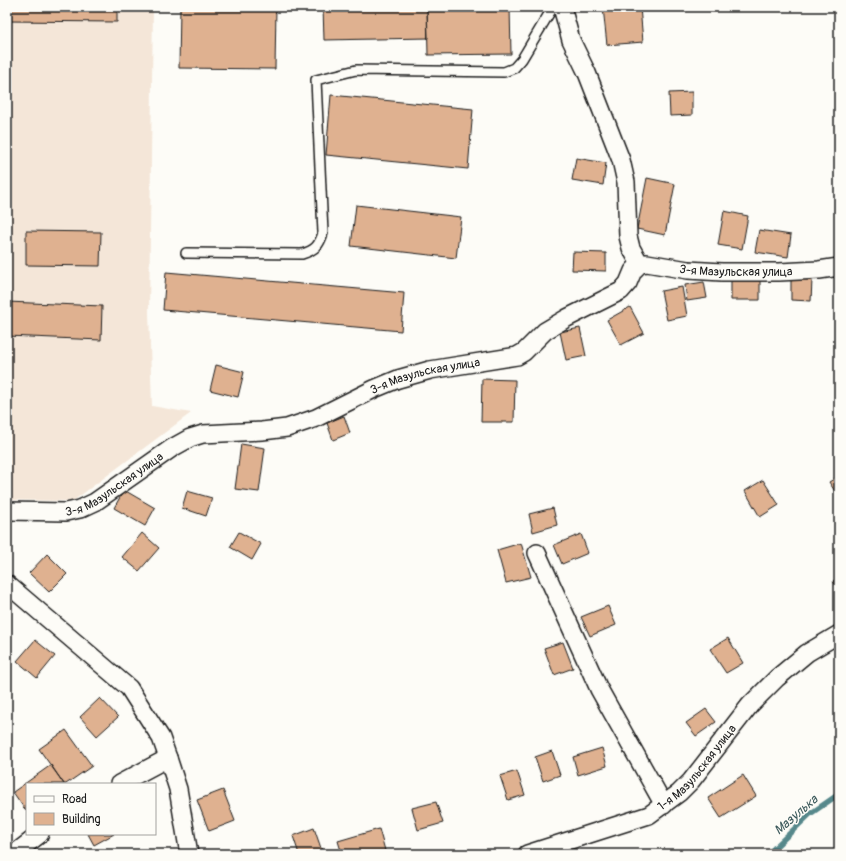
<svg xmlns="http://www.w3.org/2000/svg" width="846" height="861" font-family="Pangolin,sans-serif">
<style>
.built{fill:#f4e6d8}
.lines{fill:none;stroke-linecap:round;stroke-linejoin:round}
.stream{stroke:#57888b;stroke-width:5.5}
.building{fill:#dfb190;stroke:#1c1c1c}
.service-casing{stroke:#1c1c1c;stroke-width:12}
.minor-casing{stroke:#1c1c1c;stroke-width:20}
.service{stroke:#fdfcf7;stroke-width:9}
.minor{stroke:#fdfcf7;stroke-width:17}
.labels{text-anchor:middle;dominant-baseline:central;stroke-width:3;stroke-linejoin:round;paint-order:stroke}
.street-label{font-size:12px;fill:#1c1c1c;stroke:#fdfcf7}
.water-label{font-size:13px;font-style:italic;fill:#3e5b5d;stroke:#fdfcf7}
</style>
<rect width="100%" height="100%" fill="#fdfcf7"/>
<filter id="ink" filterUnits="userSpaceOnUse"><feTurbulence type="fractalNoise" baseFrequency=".025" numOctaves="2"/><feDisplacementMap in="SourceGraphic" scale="8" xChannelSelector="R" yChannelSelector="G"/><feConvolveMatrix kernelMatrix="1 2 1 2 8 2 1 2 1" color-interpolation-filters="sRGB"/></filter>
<g filter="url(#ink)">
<path class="built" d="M7,7H153L149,312L152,406L191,413L73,501L7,500Z"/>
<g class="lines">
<path class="stream" d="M768,854L810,814L839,794"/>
</g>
<path class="building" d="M7,7H117V22L7,21Z
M180,7H276L275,69L179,68Z
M323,7H427L428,38L324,40Z
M427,7H510L511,54L428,55Z
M603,7H640L643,42L607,45Z
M692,92V115L670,116L669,93Z
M331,95L473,109L468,169L326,155Z
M576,158L606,163L603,185L572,180Z
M647,178L675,184L665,235L637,229Z
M356,205L461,217L456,258L351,246Z
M724,211L748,216L742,249L718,245Z
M759,230L791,235L788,257L755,252Z
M26,231L101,232L100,266L26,265Z
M573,252L606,253V271L572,270Z
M166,272L404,293L401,331L163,310Z
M760,279V300H731V280Z
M791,279L812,280L811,301L791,300Z
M704,282L707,298L687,301L685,285Z
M682,287L687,316L667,320L661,291Z
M7,302L102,306L101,340L7,336Z
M630,307L644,333L621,345L607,320Z
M580,328L586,356L566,360L560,332Z
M216,365L244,372L238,397L210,390Z
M482,379L515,380L514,422H481Z
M344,416L350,433L333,440L327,423Z
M241,444L265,448L259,492L235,489Z
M839,476V496H838L829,482Z
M763,480L779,505L760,517L745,491Z
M124,490L155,508L145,526L114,508Z
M187,491L212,498L206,516L182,508Z
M553,508L557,525L533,532L529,514Z
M239,532L261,544L252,560L230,547Z
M142,533L159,548L139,571L122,557Z
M581,534L588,553L562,564L554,545Z
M521,543L531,577L506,583L497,550Z
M47,554L67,574L49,592L29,573Z
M839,578V590L833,581Z
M608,606L616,625L590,636L581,617Z
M728,638L743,663L726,673L710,649Z
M35,640L55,656L37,678L17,661Z
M563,642L573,668L554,675L544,648Z
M100,698L118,717L97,736L80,717Z
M706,709L716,722L696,736L686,723Z
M66,730L92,766L66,784H64L39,749Z
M602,748L607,766L578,775L573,757Z
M552,751L560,775L543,781L535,757Z
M51,765L64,784H27L26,811L13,792Z
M517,771L525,795L508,800L500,776Z
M743,775L756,796L721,818L708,798Z
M223,790L235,821L209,831L197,800Z
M436,802L443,823L418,830L412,808Z
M314,828L323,854H299L293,836Z
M379,829L386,854H342L338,841Z
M88,834H114L94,845Z"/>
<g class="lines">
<g class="service-casing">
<path id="service" d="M186,253L302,254C315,250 319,246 323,233L316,80L356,70L504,72L514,68L522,59L553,7"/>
</g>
<g class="minor-casing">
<g id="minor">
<path d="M562,7L571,40L587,73L621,160L626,182L628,236L631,248L640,264"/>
<path id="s1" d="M7,511L66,512L80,509L95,502L172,448L190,438L203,434L262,431L287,428L316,418L374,389L398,379L430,370L517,356L524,352L545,331L567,318L621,291L628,283L633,271L640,264L647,263L688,270L722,272H779L819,270L839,267"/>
<path d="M537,553L599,689L664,805"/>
<path d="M7,584L129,688L161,738L168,758L178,789L189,854"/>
<path d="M119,784L168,758"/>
<path d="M14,854L40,834"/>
<path id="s2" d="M527,854L649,815L679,793L691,781L750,705L777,678L807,653L839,634"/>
</g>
</g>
<use href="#service" class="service"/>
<use href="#minor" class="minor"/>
</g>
</g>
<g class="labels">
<g class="street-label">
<text stroke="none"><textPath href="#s1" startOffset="799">3-я Мазульская улица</textPath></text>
<text stroke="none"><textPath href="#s1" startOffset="451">3-я Мазульская улица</textPath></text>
<text stroke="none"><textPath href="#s1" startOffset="115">3-я Мазульская улица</textPath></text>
<text stroke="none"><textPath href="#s2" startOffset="196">1-я Мазульская улица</textPath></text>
</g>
<g class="water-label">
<text transform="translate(796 815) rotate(-41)">Мазулька</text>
</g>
</g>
<rect width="846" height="861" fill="none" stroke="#fdfcf7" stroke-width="24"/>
<rect x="12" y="12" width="822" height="837" fill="none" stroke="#1c1c1c" stroke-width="1.5" filter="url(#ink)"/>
<rect x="26" y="783" width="130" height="52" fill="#fdfcf7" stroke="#a3a29f"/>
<rect x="34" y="796" width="20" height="6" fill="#fdfcf7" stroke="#a3a29f"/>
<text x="62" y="803" font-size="12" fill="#1c1c1c">Road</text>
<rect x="34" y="813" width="20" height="12" fill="#dfb190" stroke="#a3a29f"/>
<text x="62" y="823" font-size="12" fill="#1c1c1c">Building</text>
</svg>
